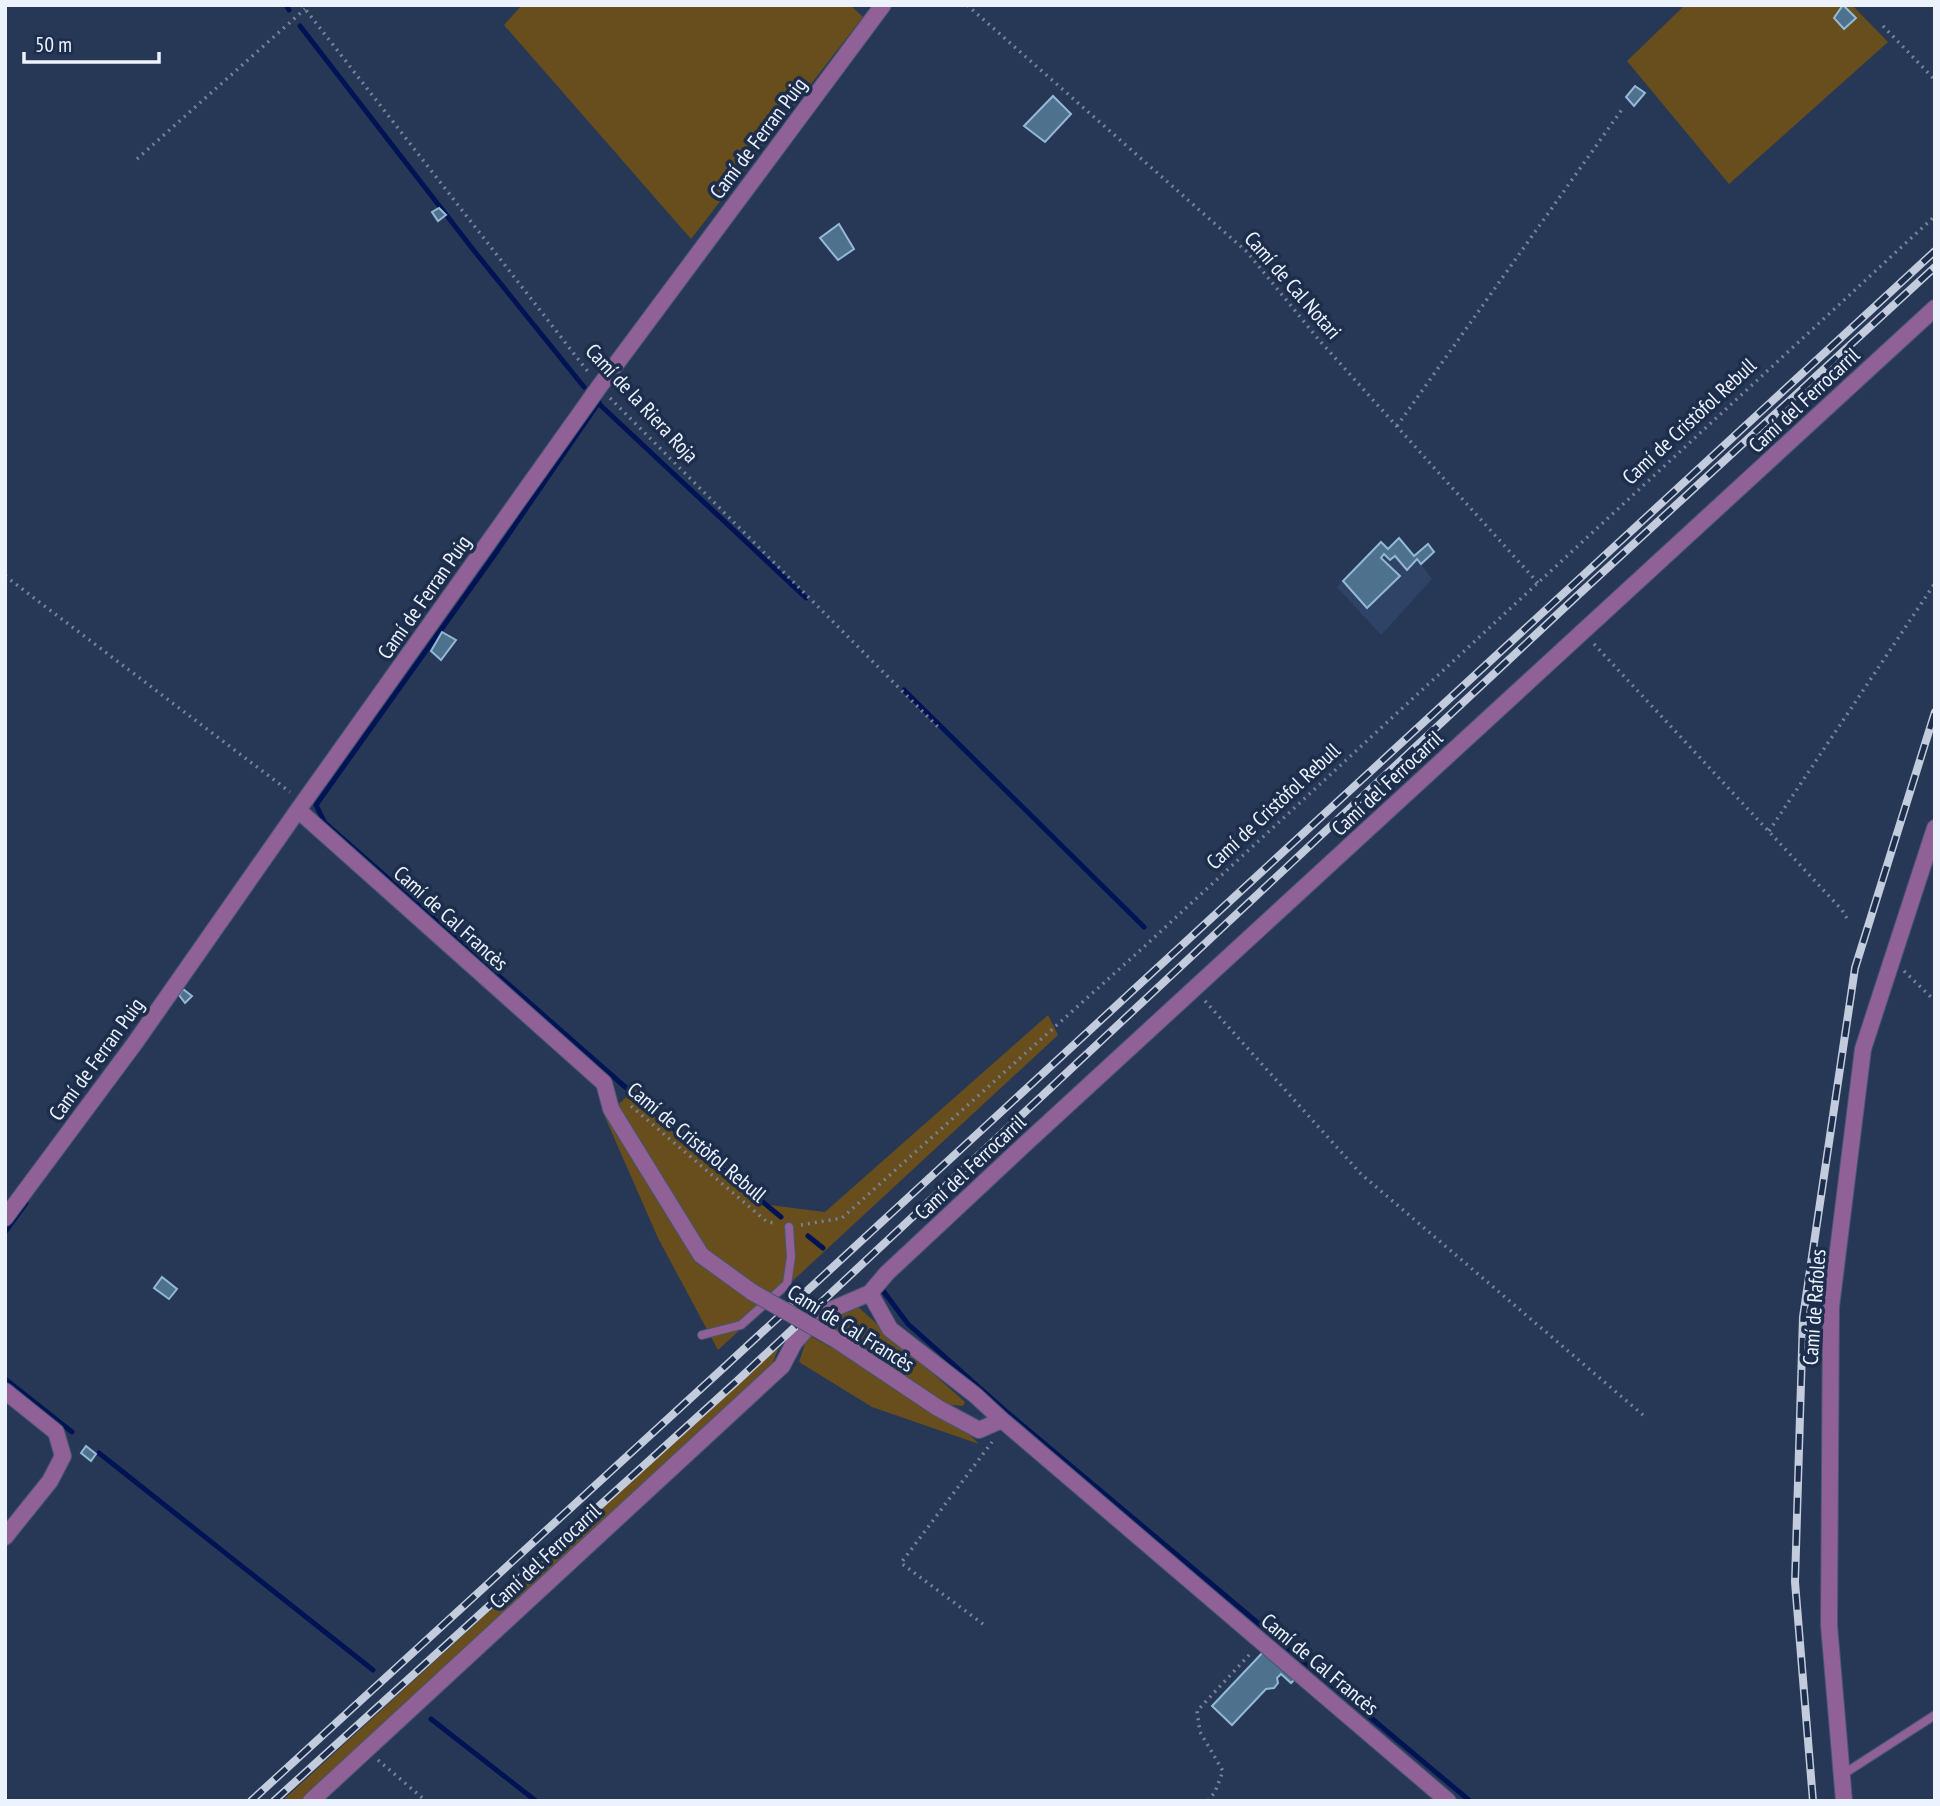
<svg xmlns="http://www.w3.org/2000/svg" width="1940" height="1806" font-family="'PT Sans Narrow',sans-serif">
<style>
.built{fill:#2f4367}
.green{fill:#674e1c}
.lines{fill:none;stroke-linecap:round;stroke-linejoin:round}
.stream{stroke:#001355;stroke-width:5}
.building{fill:#4e718d;stroke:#93b9d7;stroke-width:2}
.service-casing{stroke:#475672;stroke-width:10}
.minor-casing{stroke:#475672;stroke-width:18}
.path{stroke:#758299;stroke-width:3.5;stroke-dasharray:2 5;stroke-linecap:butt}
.service{stroke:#8f6196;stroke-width:8}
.minor{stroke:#8f6196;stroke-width:16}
.rail-casing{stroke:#c3ccdc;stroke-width:8}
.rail{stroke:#1d2e4c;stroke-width:5;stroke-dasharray:16;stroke-linecap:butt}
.minor-bridge-casing{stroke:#475672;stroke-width:18;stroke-linecap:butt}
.minor-bridge{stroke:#8f6196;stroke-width:16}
.labels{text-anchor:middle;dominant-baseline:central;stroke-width:7;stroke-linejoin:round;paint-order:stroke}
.street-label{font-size:21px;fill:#ecf3ff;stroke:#1d2e4c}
</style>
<rect width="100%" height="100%" fill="#273857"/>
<path class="built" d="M1399,538L1414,556L1428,544L1434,552L1421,564L1432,579L1381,635L1337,587L1381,542L1388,549Z"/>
<path class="green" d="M522,5H850L863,17L691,239L504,25Z
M1685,5H1852L1888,42L1729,184L1627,61Z
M1048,1015L1058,1035L718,1350L658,1238L605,1117L636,1088L769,1205L825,1212Z
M857,1306L965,1402L963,1406L943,1404L820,1325Z
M808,1335L870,1368L969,1434L979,1444L872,1407L799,1362Z
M779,1346L770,1371L302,1801H282Z"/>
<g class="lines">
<path class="stream" d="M286,5L289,10
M300,26L475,252L584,387
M597,402L806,598
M599,402L495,554L316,805L325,823L657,1115L781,1217
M904,690L1144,927
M5,1232L26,1203
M808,1236L823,1248
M884,1292L908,1324L1008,1413L1470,1801
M5,1379L72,1432
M99,1453L373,1670
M431,1719L536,1801"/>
</g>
<path class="building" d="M1843,5L1856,18L1844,29L1834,18Z
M1635,86L1645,93L1634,106L1626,97Z
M1053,96L1071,114L1045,142L1024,126Z
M439,208L446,215L438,221L432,212Z
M839,224L854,249L838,260L820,238Z
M1399,538L1414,556L1428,544L1434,552L1421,564L1417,559L1407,570L1395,556L1390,560L1384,554L1381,558L1400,576L1367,608L1343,581L1381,542L1388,549Z
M442,632L456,640L441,660L431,651Z
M183,989L192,996L185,1003L179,995Z
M162,1277L177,1289L169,1299L154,1288Z
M86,1446L96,1454L91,1461L81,1453Z
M1266,1649L1297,1677L1291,1683L1281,1674L1277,1678L1278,1683L1274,1688L1266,1689L1232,1725L1212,1706Z"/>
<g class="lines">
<g class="service-casing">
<path id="service" d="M702,1335L741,1325L787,1284L791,1257L789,1227
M1842,1775L1935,1715"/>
</g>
<g class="minor-casing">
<path id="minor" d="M298,810L604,1083L611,1109L701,1255L752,1292
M5,1218L135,1043L298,810L599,387L883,5
M870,1293L890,1329L975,1395L1002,1420
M838,1341L938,1408L979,1430L1002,1420L1448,1801
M5,1391L56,1432L63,1456L50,1481L5,1537
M311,1801L782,1366L794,1343L819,1315L870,1293L887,1273L1024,1145L1935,308
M1844,1801L1829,1625L1831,1307L1863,1049L1935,828"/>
</g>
<path class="path" d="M302,5L589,373
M967,5L1247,252L1319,340L1538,583
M1883,26L1935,80
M137,159L305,9
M610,398L939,728
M1397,426L1623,108
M5,576L290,792
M1594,644L1842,910L1848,920
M1769,831L1935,583
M1904,971L1935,1001
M1205,1001L1361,1174L1643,1415
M631,1106L766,1221L777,1224
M801,1225L842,1218L1146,945L1935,216
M983,1624L901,1563L992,1442
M378,1760L426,1801
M1208,1801L1215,1792L1223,1771L1200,1732L1197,1711L1251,1653"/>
<use href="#service" class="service"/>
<use href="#minor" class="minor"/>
<g class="rail-casing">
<path id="rail" d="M251,1801L719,1372L1935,251
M274,1801L737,1381L1577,596L1935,267
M1813,1801L1795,1582L1803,1317L1855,968L1935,712"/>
</g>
<use href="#rail" class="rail"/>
<g class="minor-bridge-casing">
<path id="minor-bridge" d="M752,1292L838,1341"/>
</g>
<use href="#minor-bridge" class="minor-bridge"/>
</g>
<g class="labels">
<g class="street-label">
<text transform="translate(758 138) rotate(-53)">Camí de Ferran Puig</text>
<text transform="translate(1293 285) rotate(49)">Camí de Cal Notari</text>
<text transform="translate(1804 400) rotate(-43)">Camí del Ferrocarril</text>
<text transform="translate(642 403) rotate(47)">Camí de la Riera Roja</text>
<text transform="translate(1689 421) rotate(-43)">Camí de Cristòfol Rebull</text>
<text transform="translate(424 597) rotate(-55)">Camí de Ferran Puig</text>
<text transform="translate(1387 783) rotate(-43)">Camí del Ferrocarril</text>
<text transform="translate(1273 806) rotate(-43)">Camí de Cristòfol Rebull</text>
<text transform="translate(451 918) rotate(42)">Camí de Cal Francès</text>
<text transform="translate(96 1059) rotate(-54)">Camí de Ferran Puig</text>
<text transform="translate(697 1142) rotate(40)">Camí de Cristòfol Rebull</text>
<text transform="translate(970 1167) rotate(-43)">Camí del Ferrocarril</text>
<text transform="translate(1814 1307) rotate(-86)">Camí de Rafoles</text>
<text transform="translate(851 1328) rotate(32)">Camí de Cal Francès</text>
<text transform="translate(545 1556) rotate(-43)">Camí del Ferrocarril</text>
<text transform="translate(1320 1664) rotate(40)">Camí de Cal Francès</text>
</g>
</g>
<rect width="1940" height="1806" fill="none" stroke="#ecf3ff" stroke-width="14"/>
<path d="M24 52v10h135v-10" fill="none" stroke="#ecf3ff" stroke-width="3.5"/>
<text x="35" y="52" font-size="21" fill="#ecf3ff" stroke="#1d2e4c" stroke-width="5" paint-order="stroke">50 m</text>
</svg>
